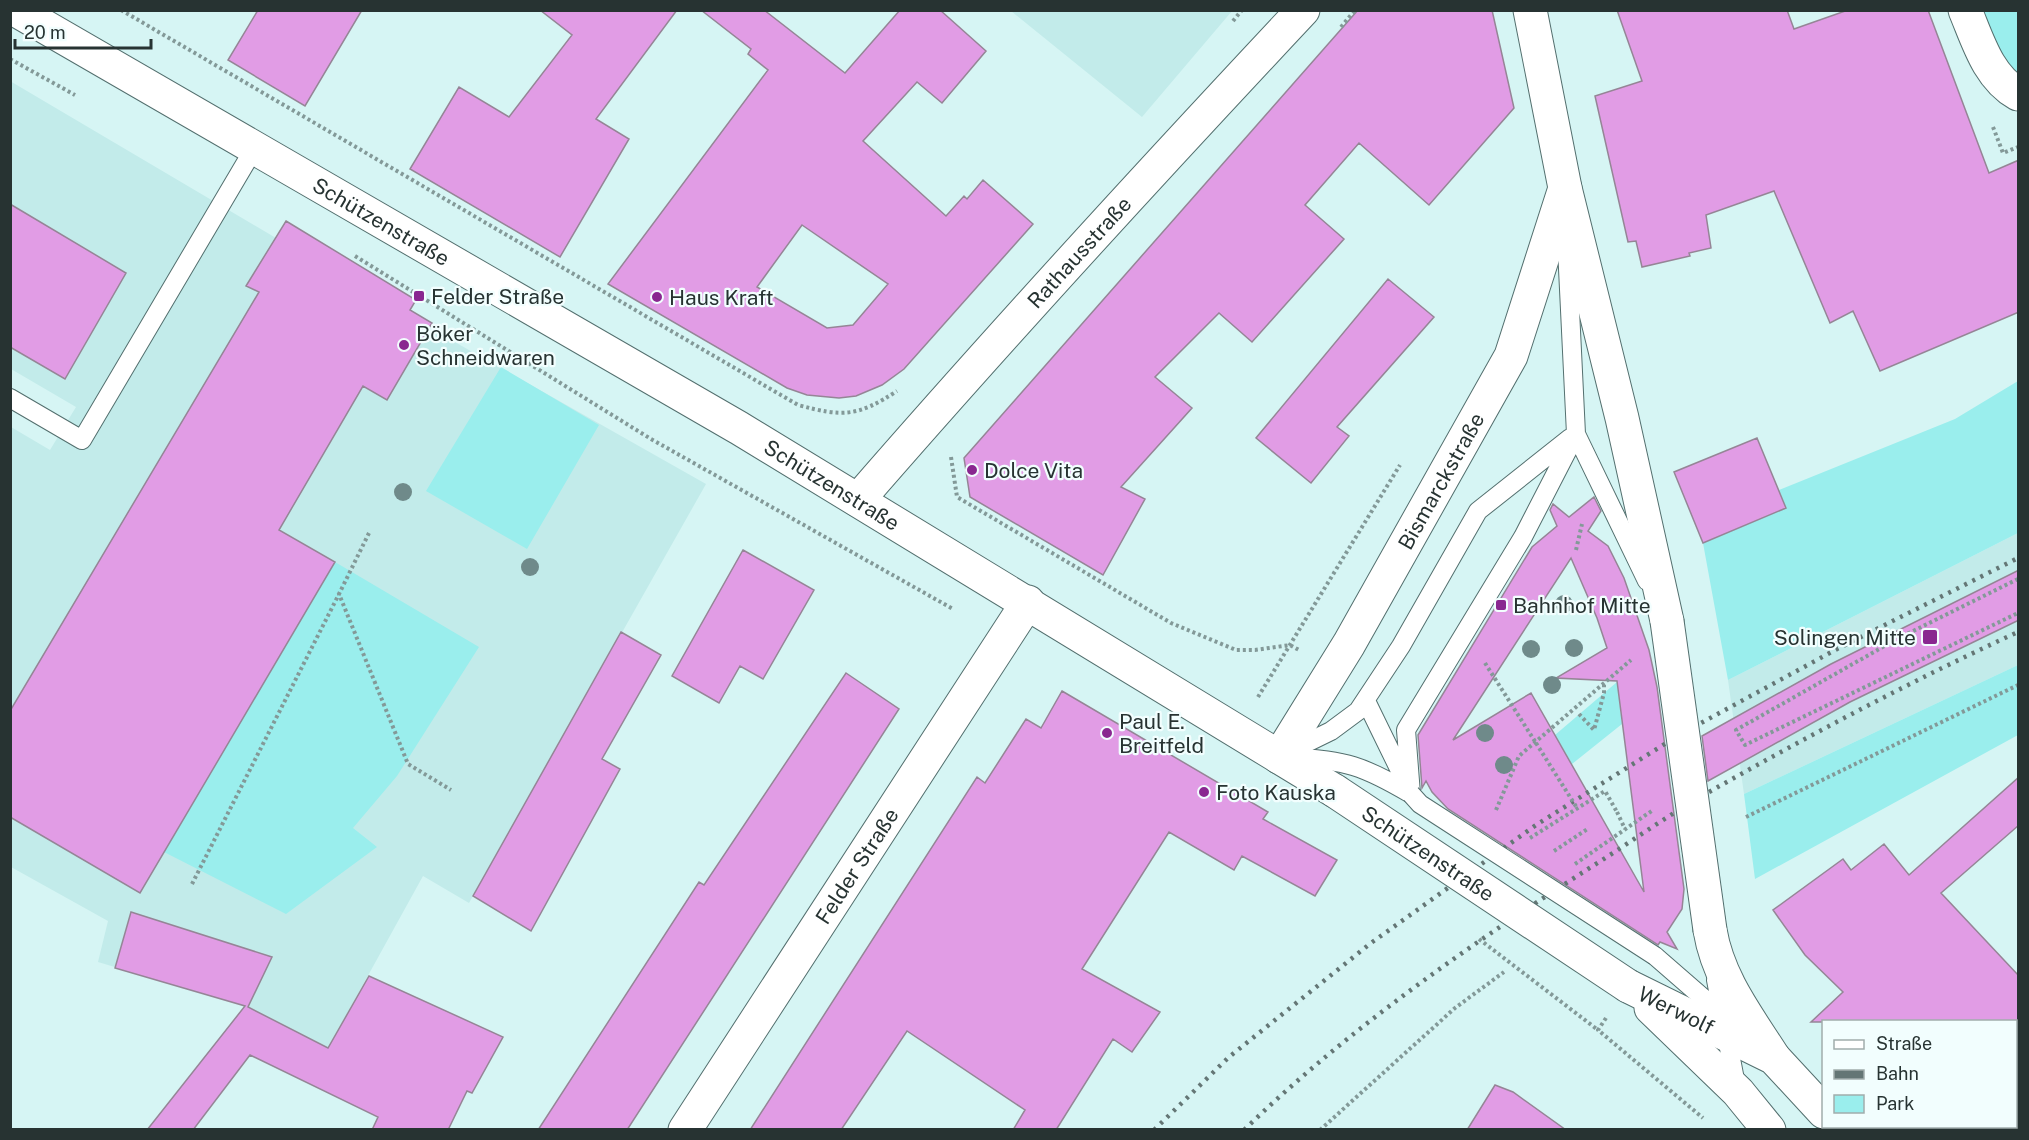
<svg xmlns="http://www.w3.org/2000/svg" width="2029" height="1140" font-family="'Public Sans',sans-serif">
<style>
.built{fill:#c2ebea}
.green{fill:#9aeeed}
.building{fill:#e19ce5;stroke:#958596;stroke-width:1.5;fill-rule:evenodd}
.lines{fill:none;stroke-linecap:round;stroke-linejoin:round}
.service-casing{stroke:#536f6e;stroke-width:20}
.minor-casing{stroke:#536f6e;stroke-width:35}
.tertiary-casing{stroke:#536f6e;stroke-width:35}
.secondary-casing{stroke:#536f6e;stroke-width:35}
.primary-casing{stroke:#536f6e;stroke-width:35}
.path{stroke:#839998;stroke-width:4;stroke-dasharray:3 3;stroke-linecap:butt}
.service{stroke:#fff;stroke-width:18}
.minor{stroke:#fff;stroke-width:33}
.tertiary{stroke:#fff;stroke-width:33}
.secondary{stroke:#fff;stroke-width:33}
.primary{stroke:#fff;stroke-width:33}
.rail{stroke:#647675;stroke-width:4.5;stroke-dasharray:3 6;stroke-linecap:butt}
.service-bridge-casing{stroke:#536f6e;stroke-width:20;stroke-linecap:butt}
.secondary-bridge-casing{stroke:#536f6e;stroke-width:35;stroke-linecap:butt}
.primary-bridge-casing{stroke:#536f6e;stroke-width:35;stroke-linecap:butt}
.path-bridge{stroke:#839998;stroke-width:4;stroke-dasharray:3 3;stroke-linecap:butt}
.service-bridge{stroke:#fff;stroke-width:18}
.secondary-bridge{stroke:#fff;stroke-width:33}
.primary-bridge{stroke:#fff;stroke-width:33}
.tree{fill:#6f8a8a}
.poi-dot{fill:#892790;stroke:#f2fefe;stroke-width:2}
.labels{text-anchor:middle;dominant-baseline:central;stroke-width:4.5;stroke-linejoin:round;paint-order:stroke}
.street-label{font-size:21px;fill:#273332;stroke:#f2fefe}
.poi-label{font-size:21px;fill:#273332;stroke:#f2fefe;text-anchor:start}
</style>
<rect width="100%" height="100%" fill="#d6f5f4"/>
<path class="built" d="M1011,11H1232L1142,117Z
M10,81L276,238L286,221L416,300L410,310L432,323L430,328L706,484L469,903L423,876L328,1048L248,1007L98,962L108,921L11,867V427L50,450L76,407L11,369Z
M2018,533V665L1744,794L1728,680Z"/>
<path class="green" d="M1983,11H2018V79L2003,58Z
M501,367L599,425L527,549L426,491Z
M2018,381V533L1728,680L1703,543L1786,508L1779,490L1955,419Z
M335,562L479,647L397,776L353,828L377,847L286,914L164,852Z
M2018,665V735L1755,879L1744,794Z
M1617,682L1622,724L1572,764L1555,735Z"/>
<path class="building" d="M258,10H362L305,106L228,60Z
M540,10H677L596,119L629,139L560,257L410,169L459,87L509,117L572,35Z
M701,10H764L845,73L900,10H940L986,51L942,103L917,82L863,141L946,216L964,196L967,199L983,180L1033,224L904,369L882,385L856,396L839,398L807,395L787,388L608,284L768,70L748,54L751,49ZM802,225L888,284L853,325L827,328L757,287Z
M1358,10H1492L1514,108L1429,205L1359,143L1305,205L1344,239L1252,342L1219,313L1155,377L1192,408L1121,487L1145,499L1103,575L970,497L964,458Z
M1617,10H1787L1794,29L1848,10H1928L1989,173L2019,160V312L1880,371L1853,311L1830,323L1774,191L1706,215L1711,248L1689,253L1690,256L1642,267L1636,241L1628,242L1595,96L1642,81Z
M10,204L126,273L65,379L10,347Z
M286,221L416,300L410,310L432,323L387,400L363,386L279,530L335,562L140,893L10,817V711L259,292L246,286Z
M1388,279L1434,317L1337,427L1349,436L1311,483L1256,438Z
M1757,438L1786,508L1703,543L1674,472Z
M1594,497L1601,511L1588,531L1608,546L1624,578L1649,650L1657,687L1684,889L1682,909L1667,932L1677,949L1660,942L1658,945L1448,809L1432,792L1426,781L1422,788L1418,735L1532,547L1557,526L1550,510L1553,504L1569,517ZM1571,558L1597,618L1607,648L1556,678L1617,681L1644,892L1531,693L1453,740Z
M743,550L814,590L763,679L740,666L719,703L672,676Z
M2019,570V620L1850,702L1708,781L1702,736L1831,664Z
M621,632L661,655L602,759L620,769L531,931L473,896Z
M846,673L899,709L627,1130H538L699,882L704,885Z
M1062,691L1268,812L1263,819L1337,860L1315,896L1242,856L1234,870L1169,832L1082,969L1160,1012L1132,1052L1113,1039L1056,1130H1013L1025,1110L907,1031L841,1130H750L977,777L985,783L1026,719L1041,728Z
M2019,777V825L1941,893L2019,976V1022H1811L1843,992L1805,955L1773,910L1843,859L1851,870L1884,844L1909,875Z
M131,912L272,957L248,1007L328,1048L369,976L503,1037L472,1093L467,1091L448,1130H372L378,1117L250,1055L193,1130H147L245,1006L115,968Z
M1495,1085L1513,1092L1566,1130H1467Z"/>
<g class="lines">
<g class="service-casing">
<path id="service" d="M10,398L82,440L255,147
M1576,434L1647,581
M1366,701L1406,783
M1286,753L1331,731L1358,711L1401,646L1478,511L1570,438
M1290,757C1345,760 1364,766 1411,794
M1411,794L1406,730L1523,537L1576,434L1567,248
M1655,956L1724,1016
M1716,980L1736,1085"/>
</g>
<g class="minor-casing">
<g id="minor">
<path d="M1965,10C1978,41 1988,77 2018,94"/>
<path id="s1" d="M685,1130L1028,602"/>
</g>
</g>
<g class="tertiary-casing">
<g id="tertiary">
<path id="s2" d="M858,500C1003,333 1152,171 1303,10"/>
</g>
</g>
<g class="secondary-casing">
<g id="secondary">
<path d="M1530,10L1565,188L1622,418L1667,621"/>
<path id="s3" d="M1279,757L1349,644L1511,356L1565,188"/>
<path d="M1710,930C1718,979 1748,1017 1774,1058"/>
</g>
</g>
<g class="primary-casing">
<g id="primary">
<path id="s4" d="M16,10L739,428L1335,791"/>
<path id="s5" d="M1628,986L1774,1058L1824,1112"/>
<path d="M1651,1008L1738,1092L1769,1130"/>
</g>
</g>
<path class="path" d="M121,10L798,405C843,417 857,417 897,391
M1233,21L1242,10
M1341,27L1355,10
M10,59L75,95
M1993,127L2003,153L2018,147
M355,256L651,439L953,609
M951,457L957,497L1171,623L1236,650H1255L1290,645L1299,650
M369,533L339,594L408,764L451,790
M1576,550L1582,524
M2018,579L1897,639L1736,730L1745,745L2018,613
M1485,663L1536,743
M1258,697L1400,465
M1579,714L1594,730L1604,693V685
M1496,810L1519,756L1631,660
M1617,812L1625,829
M1746,817L2018,685
M1554,851L1589,828
M1575,864L1653,810
M192,884L339,594
M1606,1018L1598,1030L1703,1118
M1889,1126L1892,1130
M1320,1130L1455,1008L1504,972"/>
<use href="#service" class="service"/>
<use href="#minor" class="minor"/>
<use href="#tertiary" class="tertiary"/>
<use href="#secondary" class="secondary"/>
<use href="#primary" class="primary"/>
<path class="rail" d="M1154,1130L1229,1057L1371,943L1536,825L1679,735L1837,649L2018,558
M1244,1130C1347,1030 1468,946 1588,869C1628,844 1668,815 1709,792C1810,735 1913,680 2018,632"/>
<g class="service-bridge-casing">
<path id="service-bridge" d="M1411,794L1420,804L1655,956"/>
</g>
<g class="secondary-bridge-casing">
<path id="secondary-bridge" d="M1667,621L1710,930"/>
</g>
<g class="primary-bridge-casing">
<g id="primary-bridge">
<path id="s6" d="M1335,791L1628,986"/>
</g>
</g>
<path class="path-bridge" d="M1536,743L1577,808
M1530,838L1605,791L1617,812
M1479,939L1598,1030"/>
<use href="#service-bridge" class="service-bridge"/>
<use href="#secondary-bridge" class="secondary-bridge"/>
<use href="#primary-bridge" class="primary-bridge"/>
</g>
<g class="tree">
<circle cx="403" cy="492" r="9"/>
<circle cx="530" cy="567" r="9"/>
<circle cx="1564" cy="604" r="9"/>
<circle cx="1574" cy="648" r="9"/>
<circle cx="1531" cy="649" r="9"/>
<circle cx="1552" cy="685" r="9"/>
<circle cx="1485" cy="733" r="9"/>
<circle cx="1504" cy="765" r="9"/>
</g>
<g class="poi-dot">
<rect x="413" y="290" width="12" height="12" rx="3"/>
<circle cx="657" cy="297" r="6"/>
<circle cx="404" cy="345" r="6"/>
<circle cx="972" cy="470" r="6"/>
<rect x="1495" y="599" width="12" height="12" rx="3"/>
<rect x="1922" y="629" width="16" height="16" rx="3"/>
<circle cx="1107" cy="733" r="6"/>
<circle cx="1204" cy="792" r="6"/>
</g>
<g class="labels">
<g class="street-label">
<text stroke="none"><textPath href="#s4" startOffset="422">Schützenstraße</textPath></text>
<text stroke="none"><textPath href="#s2" startOffset="332">Rathausstraße</textPath></text>
<text stroke="none"><textPath href="#s3" startOffset="320">Bismarckstraße</textPath></text>
<text stroke="none"><textPath href="#s4" startOffset="944">Schützenstraße</textPath></text>
<text stroke="none"><textPath href="#s6" startOffset="112">Schützenstraße</textPath></text>
<text stroke="none"><textPath href="#s1" startOffset="315">Felder Straße</textPath></text>
<text stroke="none"><textPath href="#s5" startOffset="54">Werwolf</textPath></text>
</g>
<g class="poi-label">
<text x="431" y="296">Felder Straße</text>
<text x="669" y="297">Haus Kraft</text>
<text x="416" y="333">Böker<tspan x="416" dy="24">Schneidwaren</tspan></text>
<text x="984" y="470">Dolce Vita</text>
<text x="1513" y="605">Bahnhof Mitte</text>
<text x="1916" y="637" text-anchor="end">Solingen Mitte</text>
<text x="1119" y="721">Paul E.<tspan x="1119" dy="24">Breitfeld</tspan></text>
<text x="1216" y="792">Foto Kauska</text>
</g>
</g>
<rect width="2029" height="1140" fill="none" stroke="#273332" stroke-width="24"/>
<rect x="1822" y="1020" width="195" height="108" fill="#f2fefe" stroke="#a1adac" stroke-width="1.5"/>
<rect x="1834" y="1040" width="30" height="9" fill="#ffffff" stroke="#a1adac" stroke-width="1.5"/>
<text x="1876" y="1050" font-size="18" fill="#273332">Straße</text>
<rect x="1834" y="1070" width="30" height="9" fill="#647675" stroke="#a1adac" stroke-width="1.5"/>
<text x="1876" y="1080" font-size="18" fill="#273332">Bahn</text>
<rect x="1834" y="1095" width="30" height="18" fill="#9aeeed" stroke="#a1adac" stroke-width="1.5"/>
<text x="1876" y="1110" font-size="18" fill="#273332">Park</text>
<path d="M15 39v9h136v-9" fill="none" stroke="#273332" stroke-width="3"/>
<text x="24" y="39" font-size="18" fill="#273332" stroke="#f2fefe" stroke-width="4.5" paint-order="stroke">20 m</text>
</svg>
